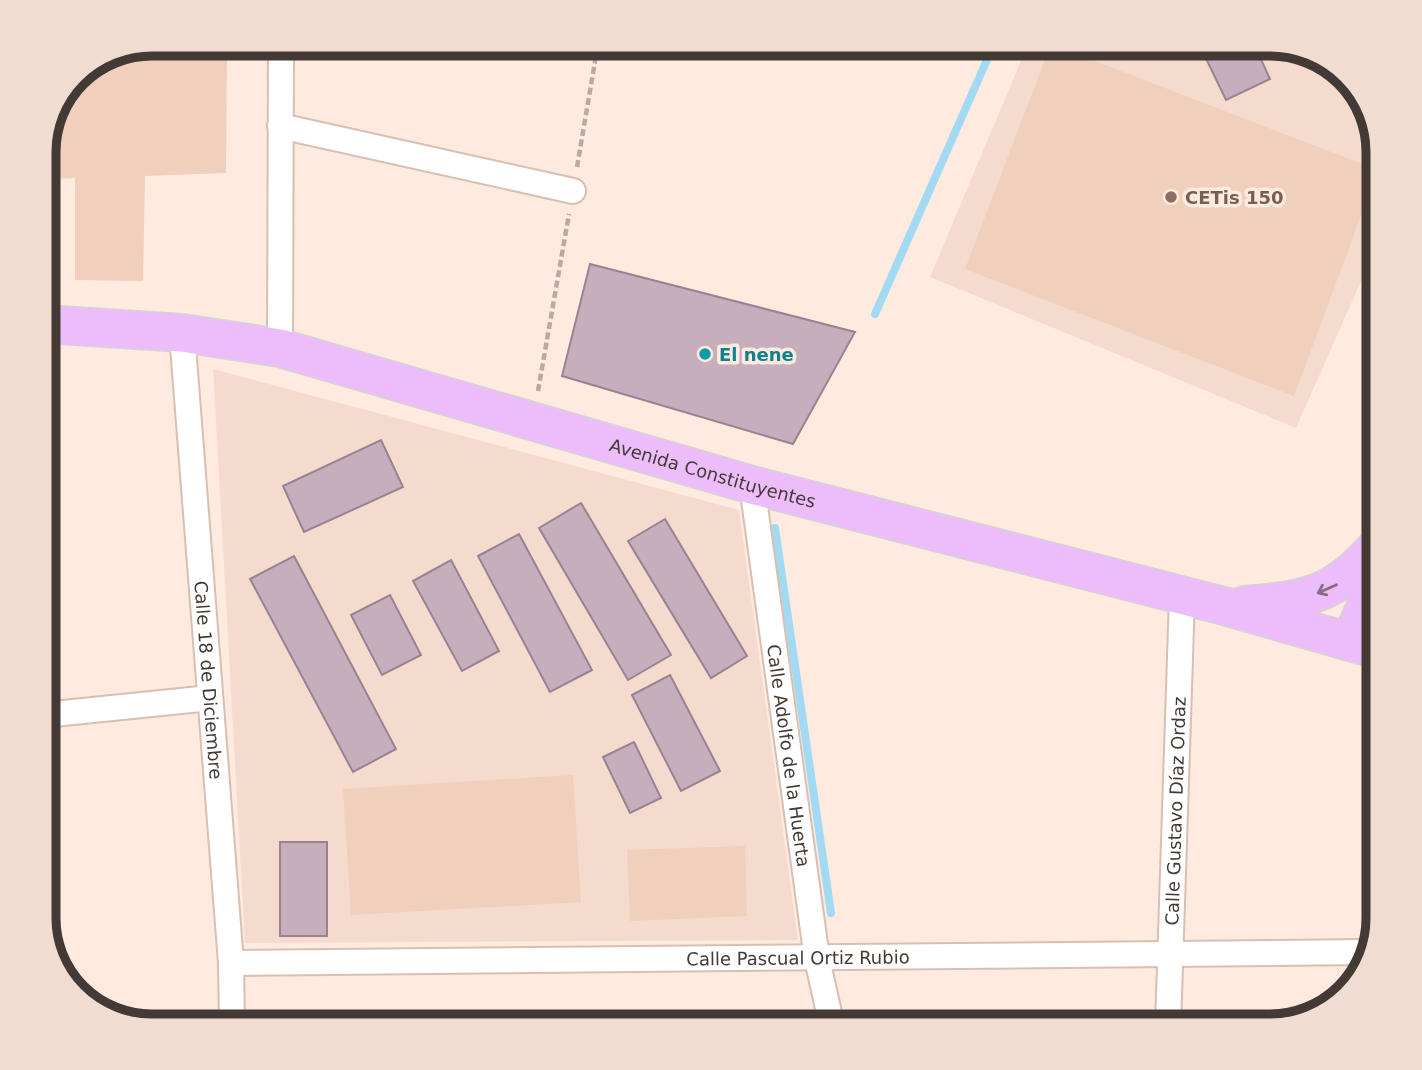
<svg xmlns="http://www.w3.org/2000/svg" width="1422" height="1070" font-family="'DejaVu Sans',sans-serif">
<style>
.built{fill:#f5dbcd}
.green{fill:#f0cfbd}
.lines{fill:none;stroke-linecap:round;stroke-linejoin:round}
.stream{stroke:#a2daf4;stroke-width:8}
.building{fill:#c6aebd;stroke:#998391;stroke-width:2}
.minor-casing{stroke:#d8bfb2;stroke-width:28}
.primary-casing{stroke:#d6d4d3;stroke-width:40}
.path{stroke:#bbaaa1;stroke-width:4.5;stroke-dasharray:7 3.5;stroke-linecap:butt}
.minor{stroke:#fff;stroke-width:24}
.primary{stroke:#ecbcfb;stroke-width:37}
.oneway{stroke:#876e84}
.education-dot{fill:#8d6e63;stroke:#ffeadf;stroke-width:2.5}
.culture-dot{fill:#0f9aa8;stroke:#ffeadf;stroke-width:2.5}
.labels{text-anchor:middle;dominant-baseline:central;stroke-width:7;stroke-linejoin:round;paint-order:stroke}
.education-label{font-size:18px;font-weight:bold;fill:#785e54;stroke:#ffeadf;text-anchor:start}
.culture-label{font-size:18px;font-weight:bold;fill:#0d838f;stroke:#ffeadf;text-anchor:start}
.street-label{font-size:18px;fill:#443a35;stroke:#ffeadf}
.rim{fill:none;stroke:#443a35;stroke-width:9}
</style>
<rect width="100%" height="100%" fill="#ffeadf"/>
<path class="built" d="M1028,44H1271L1336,66L1367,104L1378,151V243L1296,428L930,277Z
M213,369L739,510L798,940L245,943Z"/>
<path class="green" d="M1051,44L1378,170L1294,396L965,269Z
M124,54L227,55L226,173L145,176L143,281L75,280V178L44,179V144L80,71Z
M573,775L581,902L351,915L343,789Z
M745,846L747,916L630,921L627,850Z"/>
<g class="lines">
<path class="stream" d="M875,314L994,44
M775,528L831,913"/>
</g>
<path class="building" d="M1199,44H1254L1270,79L1226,100Z
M590,264L855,332L793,444L562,376Z
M381,440L403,487L304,532L283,486Z
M581,503L671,655L628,680L539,528Z
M665,519L747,656L711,678L628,541Z
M519,534L592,670L550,692L478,556Z
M294,556L396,749L353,772L250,579Z
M451,560L499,651L462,671L413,581Z
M390,595L421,655L382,675L351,615Z
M670,675L720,771L681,791L632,695Z
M634,742L661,798L630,813L603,757Z
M280,842H327V936H280Z"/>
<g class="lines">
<g class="minor-casing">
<g id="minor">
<path d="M280,126L573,191"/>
<path id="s1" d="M182,333L231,963L232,1026"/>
<path d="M280,348L281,44"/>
<path id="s2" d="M752,485L817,959L832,1026"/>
<path d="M44,715L210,698"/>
<path id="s3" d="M231,963L1367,952"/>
<path id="s4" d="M1168,1026L1182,596"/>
</g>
</g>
<g class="primary-casing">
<g id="primary">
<path id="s5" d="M44,324L182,333L280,348L752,485L1224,606L1378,650"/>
<path d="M1244,605C1308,600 1335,595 1378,545"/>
<path d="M1350,642L1378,578"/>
</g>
</g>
<path class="path" d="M577,167L598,44
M538,391L569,214"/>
<use href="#minor" class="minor"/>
<use href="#primary" class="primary"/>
</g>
<defs><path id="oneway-shaft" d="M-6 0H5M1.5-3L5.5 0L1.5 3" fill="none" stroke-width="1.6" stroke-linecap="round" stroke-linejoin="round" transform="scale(1.75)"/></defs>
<use class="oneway" href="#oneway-shaft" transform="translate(1327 589) rotate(156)"/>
<circle class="education-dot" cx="1171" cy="197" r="7"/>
<circle class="culture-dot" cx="705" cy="354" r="7"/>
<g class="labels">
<g class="education-label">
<text x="1185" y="197">CETis 150</text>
</g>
<g class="culture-label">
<text x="719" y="354">El nene</text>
</g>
<g class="street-label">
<text stroke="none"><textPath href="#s5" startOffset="688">Avenida Constituyentes</textPath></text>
<text stroke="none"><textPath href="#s1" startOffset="348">Calle 18 de Diciembre</textPath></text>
<text stroke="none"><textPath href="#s2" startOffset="273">Calle Adolfo de la Huerta</textPath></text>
<text stroke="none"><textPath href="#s4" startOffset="215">Calle Gustavo Díaz Ordaz</textPath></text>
<text stroke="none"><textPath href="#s3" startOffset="567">Calle Pascual Ortiz Rubio</textPath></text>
</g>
</g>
<path d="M0 0H1422V1070H0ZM152 56H1270A96 96 0 0 1 1366 152V918A96 96 0 0 1 1270 1014H152A96 96 0 0 1 56 918V152A96 96 0 0 1 152 56Z" fill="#f0dcd1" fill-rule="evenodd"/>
<path class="rim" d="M152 56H1270A96 96 0 0 1 1366 152V918A96 96 0 0 1 1270 1014H152A96 96 0 0 1 56 918V152A96 96 0 0 1 152 56Z"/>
</svg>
